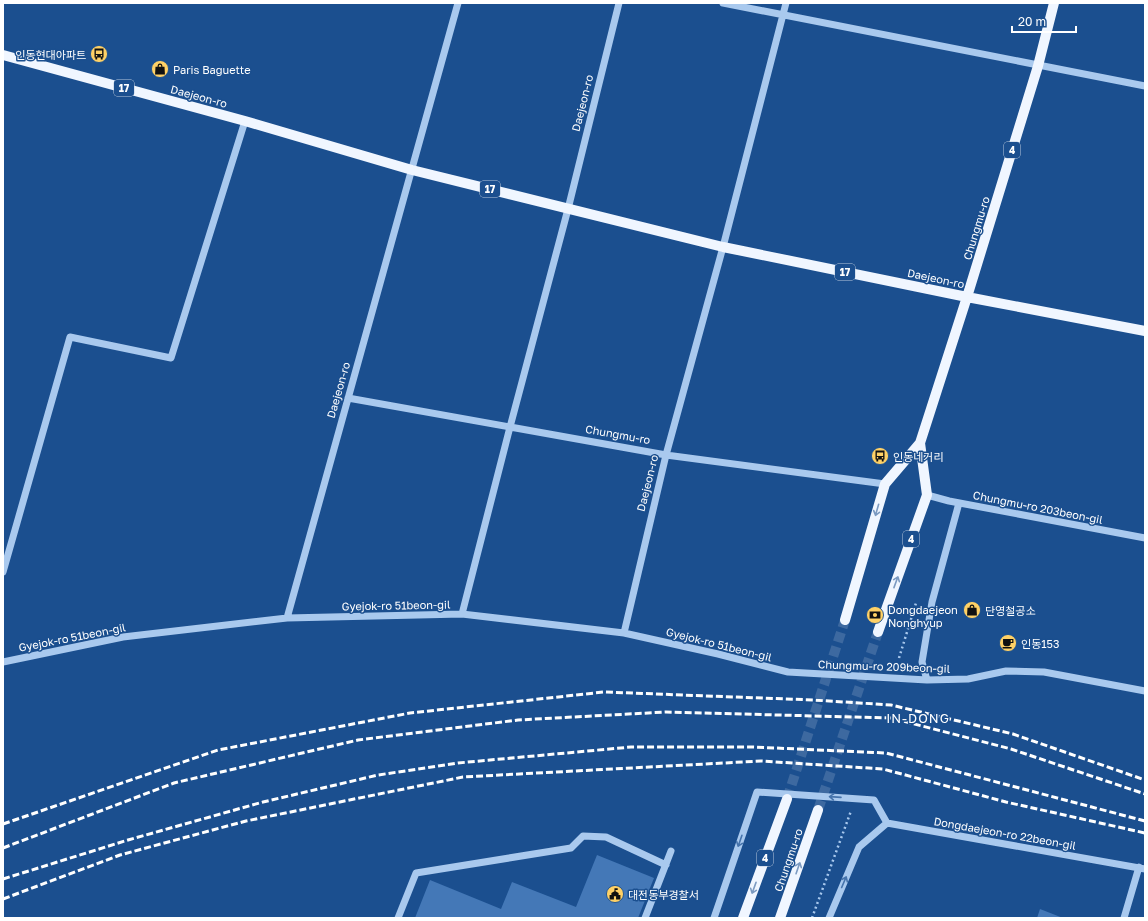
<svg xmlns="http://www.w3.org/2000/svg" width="1148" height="921" font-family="'Golos Text','Noto Sans KR',sans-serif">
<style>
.building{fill:#4478b7}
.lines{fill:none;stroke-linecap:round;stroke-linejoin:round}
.major-tunnel{stroke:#3d69a0;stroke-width:10;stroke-dasharray:10 5;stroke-linecap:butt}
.path{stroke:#a9c9ee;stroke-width:2.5;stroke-dasharray:2 3;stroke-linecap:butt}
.minor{stroke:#a9c9ee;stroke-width:7}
.major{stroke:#f0f6ff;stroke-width:10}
.rail{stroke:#fff;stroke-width:3;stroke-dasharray:7 3;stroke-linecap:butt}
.oneway{stroke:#7b9ac1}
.oneway2{stroke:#4674ac}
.labels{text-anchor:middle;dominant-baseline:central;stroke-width:3;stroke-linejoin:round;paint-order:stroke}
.shield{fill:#1b4f8f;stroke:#bbcadd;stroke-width:1}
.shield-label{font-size:10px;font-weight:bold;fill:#fff}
.poi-label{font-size:11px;fill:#fff;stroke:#1b4f8f;text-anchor:start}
.street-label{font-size:11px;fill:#fff;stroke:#1b4f8f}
.quarter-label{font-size:13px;letter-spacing:1px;fill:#fff;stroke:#1b4f8f}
</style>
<rect width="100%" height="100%" fill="#1b4f8f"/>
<path class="building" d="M597,855L654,878L638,918H415L430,880L501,909L512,882L576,907Z
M1040,909L1063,918H1037Z"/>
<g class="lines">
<path class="major-tunnel" d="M787,799L845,620
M818,810L878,632"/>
<path class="path" d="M899,658L916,603
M812,918L851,811"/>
<path class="minor" d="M723,3L1145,86
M348,398L666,455L885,484
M927,495L949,501L1145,538
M3,572L70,337L171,358L245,121
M462,614L510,427L568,209L619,3
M287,618L458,3
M624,633L666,455L723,247L786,3
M3,662L123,637L287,618L462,614L624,633L718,654L788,672L927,680L968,679L1006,671L1044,672L1145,691
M927,680L922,662L932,602L959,503
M398,918L416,873L571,848L583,836L606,837L666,865
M645,918L671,851
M714,918L757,792L874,800L887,823L1145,869
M829,918L859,847L887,823
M1124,918L1139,867"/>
<path class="major" d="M3,55L245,121L412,170L723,247L967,297L1145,331
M845,620L885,484L920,443L967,297L1038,66L1054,3
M878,632L927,495L920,443
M743,918L787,799
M780,918L818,810"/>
<path class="rail" d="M3,824L218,750L410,713L604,692L813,700L891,705L1013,734L1145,780
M3,848L174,783L358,740L518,720L666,712L891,718L1011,749L1145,794
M3,879L128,840L263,802L378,775L458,763L631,747H753L886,753L1145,821
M3,899L120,855L246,821L463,777L761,761L883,769L1006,802L1145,833"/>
</g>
<defs><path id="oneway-shaft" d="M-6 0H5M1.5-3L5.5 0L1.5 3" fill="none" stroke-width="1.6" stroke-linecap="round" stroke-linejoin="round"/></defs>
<g class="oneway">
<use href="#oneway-shaft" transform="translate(877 510) rotate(106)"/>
<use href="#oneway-shaft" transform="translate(896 582) rotate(-70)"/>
<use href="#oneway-shaft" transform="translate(798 868) rotate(-71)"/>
<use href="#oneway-shaft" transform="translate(754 888) rotate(110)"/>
</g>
<g class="oneway2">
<use href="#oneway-shaft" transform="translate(835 797) rotate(-176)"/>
<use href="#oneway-shaft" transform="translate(740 841) rotate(109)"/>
<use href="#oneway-shaft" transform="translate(844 882) rotate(-67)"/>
</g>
<defs>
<g id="bus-disc" transform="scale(0.9)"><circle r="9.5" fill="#ffd166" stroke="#1b4f8f"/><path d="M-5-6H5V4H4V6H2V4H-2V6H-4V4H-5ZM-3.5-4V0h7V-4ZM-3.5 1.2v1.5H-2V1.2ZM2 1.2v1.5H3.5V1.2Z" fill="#111"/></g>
<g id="shop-disc" transform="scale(0.9)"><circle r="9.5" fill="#ffd166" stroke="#1b4f8f"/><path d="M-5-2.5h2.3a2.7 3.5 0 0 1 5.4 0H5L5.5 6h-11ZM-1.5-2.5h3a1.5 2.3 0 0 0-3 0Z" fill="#111"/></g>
<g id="bank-disc" transform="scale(0.9)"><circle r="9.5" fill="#ffd166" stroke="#1b4f8f"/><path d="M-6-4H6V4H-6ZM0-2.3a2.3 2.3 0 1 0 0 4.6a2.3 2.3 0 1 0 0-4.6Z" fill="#111"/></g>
<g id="cafe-disc" transform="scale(0.9)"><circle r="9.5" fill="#ffd166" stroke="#1b4f8f"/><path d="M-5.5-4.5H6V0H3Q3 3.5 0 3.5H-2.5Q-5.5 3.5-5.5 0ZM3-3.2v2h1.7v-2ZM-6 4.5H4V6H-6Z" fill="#111"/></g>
<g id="civic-disc" transform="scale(0.9)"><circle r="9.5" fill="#ffd166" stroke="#1b4f8f"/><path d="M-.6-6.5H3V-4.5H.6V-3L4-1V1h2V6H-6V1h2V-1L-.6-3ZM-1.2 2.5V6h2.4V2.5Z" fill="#111"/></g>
</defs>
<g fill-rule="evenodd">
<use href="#bus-disc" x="99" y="54"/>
<use href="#shop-disc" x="160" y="69"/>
<use href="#bus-disc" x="880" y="456"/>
<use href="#shop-disc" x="972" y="610"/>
<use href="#bank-disc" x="875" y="615"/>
<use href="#cafe-disc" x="1008" y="643"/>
<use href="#civic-disc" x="615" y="894"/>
</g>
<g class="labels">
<g class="shield">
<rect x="114" y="80" width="20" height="16" rx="3"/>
<rect x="1004" y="142" width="16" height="16" rx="3"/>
<rect x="480" y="181" width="20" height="16" rx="3"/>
<rect x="835" y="264" width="20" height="16" rx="3"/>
<rect x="903" y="531" width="16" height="16" rx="3"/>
<rect x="757" y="850" width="16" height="16" rx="3"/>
</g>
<g class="shield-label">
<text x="124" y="88">17</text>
<text x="1012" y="150">4</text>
<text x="490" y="189">17</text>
<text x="845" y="272">17</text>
<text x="911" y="539">4</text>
<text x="765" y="858">4</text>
</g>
<g class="poi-label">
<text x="86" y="54" text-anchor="end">인동현대아파트</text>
<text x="173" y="69">Paris Baguette</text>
<text x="893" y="456">인동네거리</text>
<text x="888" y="609">Dongdaejeon<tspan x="888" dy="13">Nonghyup</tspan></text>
<text x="985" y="610">단영철공소</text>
<text x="1021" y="643">인동153</text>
<text x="628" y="894">대전동부경찰서</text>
</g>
<g class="street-label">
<text transform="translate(199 96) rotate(15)">Daejeon-ro</text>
<text transform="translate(582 103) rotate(-76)">Daejeon-ro</text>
<text transform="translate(976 228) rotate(-73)">Chungmu-ro</text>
<text transform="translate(936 278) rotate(12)">Daejeon-ro</text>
<text transform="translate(338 390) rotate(-74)">Daejeon-ro</text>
<text transform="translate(618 434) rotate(10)">Chungmu-ro</text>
<text transform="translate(647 483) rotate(-76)">Daejeon-ro</text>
<text transform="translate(1038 507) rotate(11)">Chungmu-ro 203beon-gil</text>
<text transform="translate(396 605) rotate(-1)">Gyejok-ro 51beon-gil</text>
<text transform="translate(72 637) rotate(-11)">Gyejok-ro 51beon-gil</text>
<text transform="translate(719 644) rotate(14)">Gyejok-ro 51beon-gil</text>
<text transform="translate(884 666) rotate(2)">Chungmu-ro 209beon-gil</text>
<text transform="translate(1005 833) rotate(10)">Dongdaejeon-ro 22beon-gil</text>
<text transform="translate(788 860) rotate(-71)">Chungmu-ro</text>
</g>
<g class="quarter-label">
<text x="918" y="718">IN-DONG</text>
</g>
</g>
<rect width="1148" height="921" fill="none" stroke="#ffffff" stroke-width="8"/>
<path d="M1012 26v6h64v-6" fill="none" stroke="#ffffff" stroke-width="2"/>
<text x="1018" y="26" font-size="12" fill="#ffffff" stroke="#1b4f8f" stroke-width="3" paint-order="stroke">20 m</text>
</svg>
